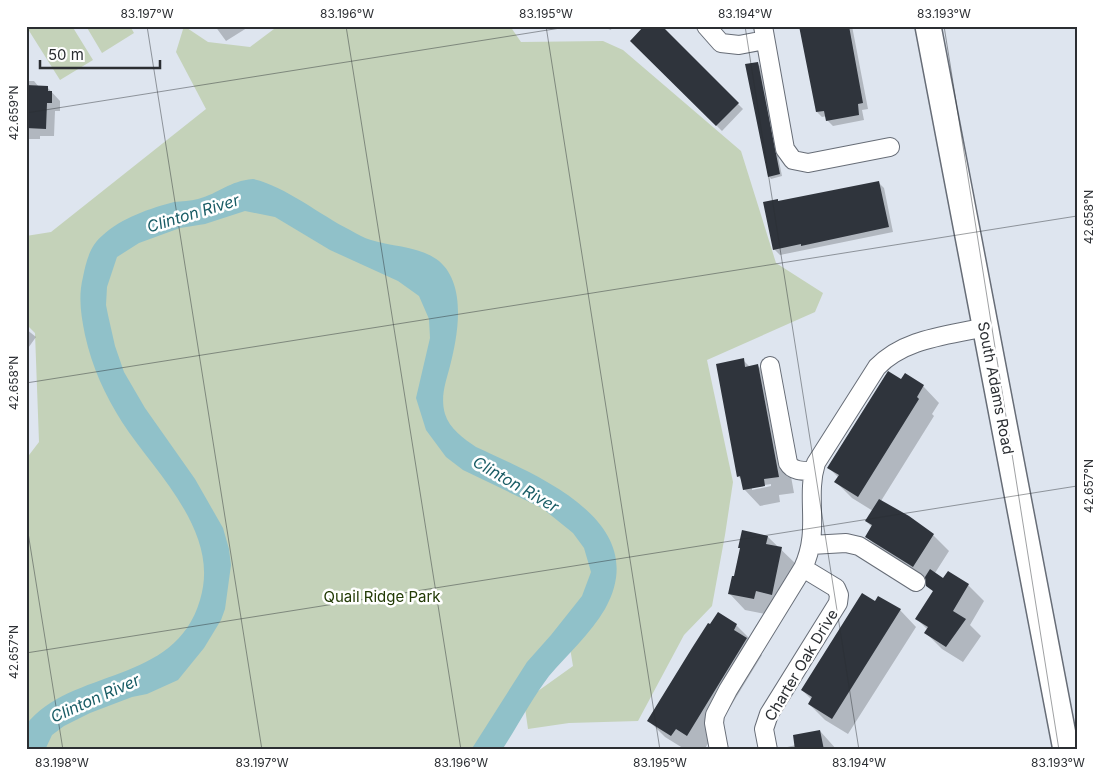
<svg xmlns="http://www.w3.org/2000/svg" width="1103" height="776" font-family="Inter,sans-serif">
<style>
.green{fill:#c4d2b9}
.water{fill:#90c1c9}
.shadow{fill:#0003;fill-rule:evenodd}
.building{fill:#2f343c}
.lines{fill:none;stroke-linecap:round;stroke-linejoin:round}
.street-casing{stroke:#676d77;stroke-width:20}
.secondary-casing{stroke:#676d77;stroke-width:28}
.street{stroke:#fff;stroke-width:18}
.secondary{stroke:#fff;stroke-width:25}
.ticks{fill:none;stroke:#2b2e32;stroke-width:1;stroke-opacity:0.45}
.labels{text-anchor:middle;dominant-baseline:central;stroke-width:5;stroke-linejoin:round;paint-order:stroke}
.street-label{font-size:15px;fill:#2b2e32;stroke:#fff}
.park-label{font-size:15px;fill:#233b06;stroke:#fff}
.water-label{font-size:16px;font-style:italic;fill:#195c65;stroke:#fff}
.neatline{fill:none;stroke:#2b2e32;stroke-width:2}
.ticks-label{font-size:12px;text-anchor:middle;fill:#2b2e32}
</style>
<rect width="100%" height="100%" fill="#dee5ef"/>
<path class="green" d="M26,26H72L93,60L60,80Z
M86,26H130L134,33L102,53Z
M184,26L208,42L250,47L278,26H510L521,42L603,41L623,50L741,151L776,263L823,293L815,312L707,360L733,482L725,535L712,606L684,635L638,721L569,723L528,729L524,701L573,666L569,642L473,750H26V459L39,442L35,333L26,324V236L51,232L206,109L176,52Z"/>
<path class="water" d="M253,179C285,186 320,215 350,230C357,234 364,238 371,240C393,247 420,246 439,261C467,285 458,335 450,366C446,382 440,396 445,414C449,428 464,439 476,447C536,475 654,521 605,609C590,634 568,654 549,676C533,697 517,727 502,750H471L527,662L551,635L582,596L591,572L584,548L573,533L542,508L463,470L446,457L426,430L416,398L430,338L429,319L419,296L398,281L330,250L275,217L245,211L205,224L180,228L139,243L117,257L107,287L106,305L108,315L115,346L124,372L145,408L195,479L223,528L229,549L231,565L225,609L221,620L204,648L178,680L147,694L132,697L90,713L64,726L52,735L45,750H26V725C71,667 175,686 200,600C221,532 156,474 122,422C105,395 92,367 85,335C81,315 78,297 83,277C86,262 90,245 103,235C121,218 151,208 174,202C182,201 190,201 198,199C220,193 229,181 253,179Z"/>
<path class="shadow" d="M215,26H250L226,41Z
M600,26H612L611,30Z
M660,26L743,109L722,131L631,41Z
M801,26H852L868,109L862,110L864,120L833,126L827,120V116L822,117L817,112Z
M757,63L760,66L782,176L771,179L769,176Z
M26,81H34L39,87H47L60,101V111H55L54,136H40V139H29V141H26Z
M879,183L884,188L893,232L780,255L774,249L779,202Z
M26,329L36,337L26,351Z
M743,360L750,367L758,366L774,382L794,493L779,495L780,502L760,506L744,489L742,480L738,476ZM771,484V486L752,490V487Z
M905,375L923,386L939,403L932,414L934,416L881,501L933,535L949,551L935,573L944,579L968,585L984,601L970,625L981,636L963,662L942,649L926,633L928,630L917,619L934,592L927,586V580L882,552L866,536L872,527L866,521L873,511L852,498L836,482L839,478L829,468Z
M768,537L797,565L788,610L772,607L770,615L745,610L729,593L735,578L742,550L739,547Z
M875,603L900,610L916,627L848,734L825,720L809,704L812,700L802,690Z
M736,625L752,641L751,644L762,655L704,750H686L665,737L649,721Z
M820,731L837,750H784L783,748L796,745Z"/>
<path class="building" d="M644,26H662L739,103L716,126L630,41Z
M799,26H849L863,103L858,104L859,115L826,121L824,111L816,112Z
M758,62L780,174L768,177L745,64Z
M26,85L48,86V91H52V103H47L46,129L26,128Z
M879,181L889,227L801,246V244L773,250L763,202L778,199V201Z
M744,358L745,367L758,364L779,477L764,479L765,486L743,490L740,476L737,477L716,364Z
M888,371L901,379L905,373L924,385L917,397L919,399L858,497L834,482L839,475L827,468Z
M879,499L909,516L934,534L913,567L865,537L872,525L865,521Z
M742,530L768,536L766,544L782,547L772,595L756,591L754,599L728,594L732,576H734L740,548H738Z
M930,569L943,578L948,571L969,584L953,611L966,619L946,647L924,633L928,627L915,619L933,591L926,586L925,577Z
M862,593L875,601L878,596L901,609L832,719L808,704L812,697L801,690Z
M718,612L737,624L734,630L747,638L687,736L676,729L671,736L647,721L692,648L708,623L710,624Z
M820,730L824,750H795L793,735Z"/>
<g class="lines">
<g class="street-casing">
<path id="street" d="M706,26L721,43L739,45L765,40
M763,26L785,149L793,160L808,163L890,147
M770,366L788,463C793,472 804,471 814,471
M811,545L846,543L859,546L916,582
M719,750L714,723L715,715L728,690L803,568C821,530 805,498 816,463L877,367C905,338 947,336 985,327
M768,750L764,729L769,714L838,603L839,595L836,588L803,568"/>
</g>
<g class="secondary-casing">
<path id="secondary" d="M928,26L1066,750"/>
</g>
<use href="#street" class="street"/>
<use href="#secondary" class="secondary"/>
</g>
<path class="ticks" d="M147,26L262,750M346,26L461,750M546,26L660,750M745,26L859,750M944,26L1059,750M26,113L573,26M26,383L1077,216M26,520L63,750M26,653L1077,486"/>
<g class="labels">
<g class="street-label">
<text transform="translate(996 388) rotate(79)">South Adams Road</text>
<text transform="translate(801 665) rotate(-59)">Charter Oak Drive</text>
</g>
<g class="park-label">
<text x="382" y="596">Quail Ridge Park</text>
</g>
<g class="water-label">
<text transform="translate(193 213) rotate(-17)">Clinton River</text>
<text transform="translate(516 484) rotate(30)">Clinton River</text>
<text transform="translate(95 698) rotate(-24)">Clinton River</text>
</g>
</g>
<rect width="1103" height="776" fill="none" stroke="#ffffff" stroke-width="55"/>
<path d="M40 60v8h120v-8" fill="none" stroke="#2b2e32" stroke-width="2.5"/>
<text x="48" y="60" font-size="15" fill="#2b2e32" stroke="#ffffff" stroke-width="4" paint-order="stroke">50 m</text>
<rect x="28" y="28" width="1048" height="720" class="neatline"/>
<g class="ticks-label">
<text x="147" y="18">83.197°W</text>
<text x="347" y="18">83.196°W</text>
<text x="546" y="18">83.195°W</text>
<text x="745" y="18">83.194°W</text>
<text x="944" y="18">83.193°W</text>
<text transform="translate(14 113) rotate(-90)" y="4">42.659°N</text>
<text transform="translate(1089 217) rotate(-90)" y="4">42.658°N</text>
<text transform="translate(14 383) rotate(-90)" y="4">42.658°N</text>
<text transform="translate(1089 486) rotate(-90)" y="4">42.657°N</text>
<text transform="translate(14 652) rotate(-90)" y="4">42.657°N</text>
<text x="62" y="767">83.198°W</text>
<text x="262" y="767">83.197°W</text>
<text x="461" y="767">83.196°W</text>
<text x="660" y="767">83.195°W</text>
<text x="859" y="767">83.194°W</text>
<text x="1058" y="767">83.193°W</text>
</g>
</svg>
